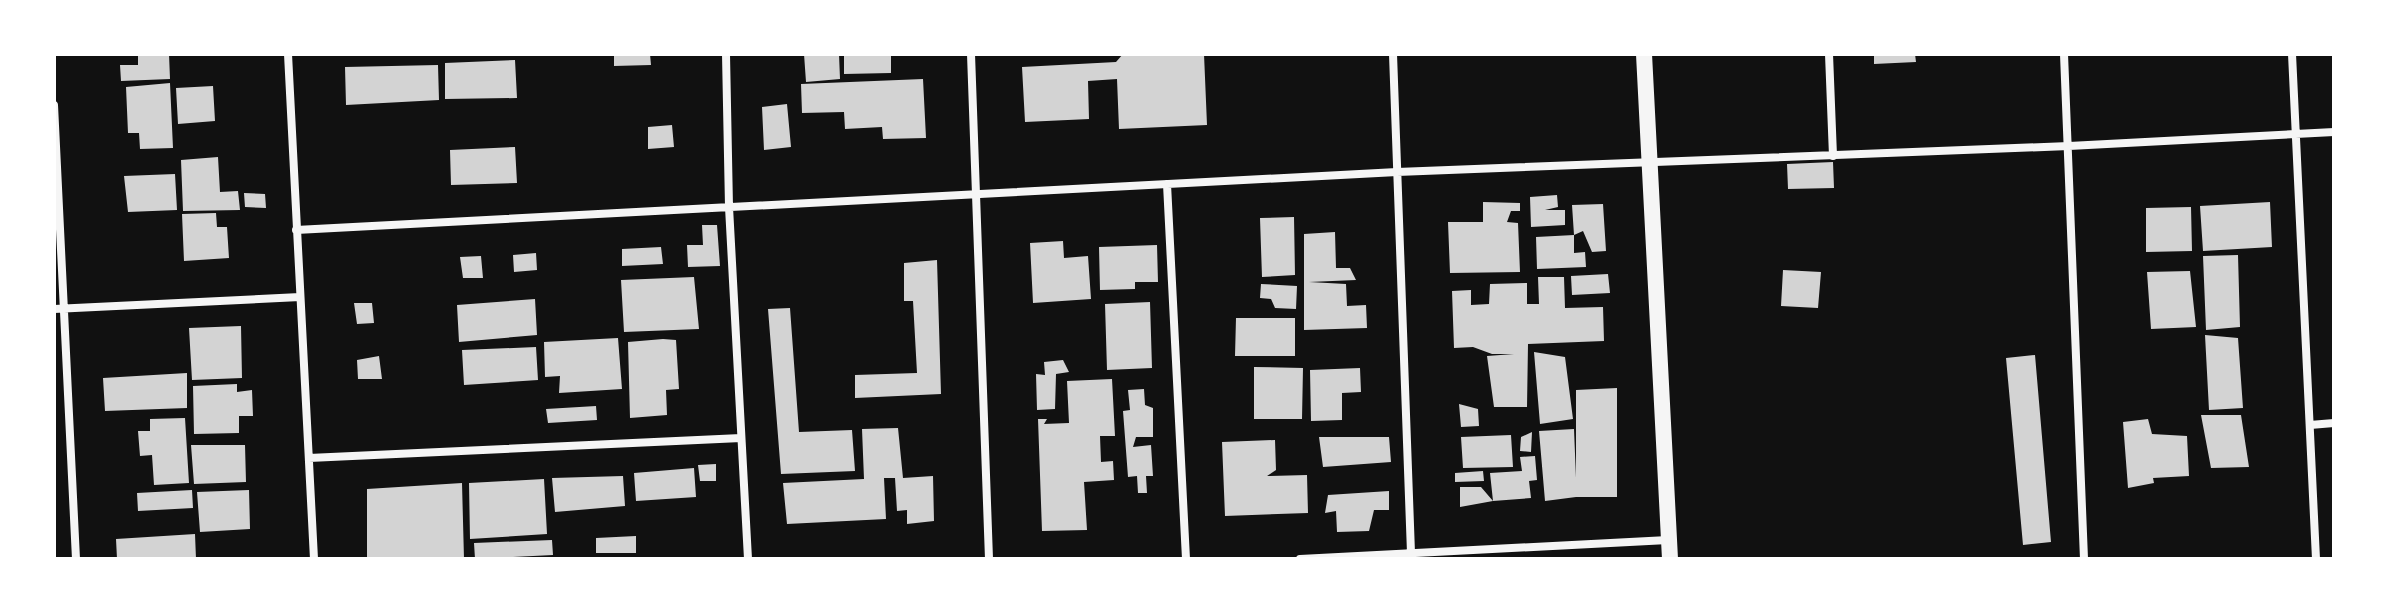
<svg xmlns="http://www.w3.org/2000/svg" width="2388" height="613" font-family="Inter,sans-serif">
<style>
.building{fill:#d3d3d3}
.lines{fill:none;stroke-linecap:round;stroke-linejoin:round}
.minor{stroke:#f5f5f5;stroke-width:8}
.secondary{stroke:#f5f5f5;stroke-width:16}
</style>
<rect width="100%" height="100%" fill="#111"/>
<path class="building" d="M138,54H169L170,79L121,81L120,65H138Z
M614,54H650L651,65L614,66Z
M804,54H839L840,79L806,82Z
M844,54H891V73L844,74Z
M1123,54H1204L1207,125L1119,129L1117,79L1088,81L1089,119L1025,122L1022,67L1116,62Z
M1874,54H1915L1916,62L1874,64Z
M515,60L517,98L445,99V63Z
M438,65L439,100L346,105L345,67Z
M923,79L926,138L883,139L882,127L845,129L844,112L802,113L801,84Z
M170,83L173,148L140,149L139,133H128L126,87Z
M213,86L215,121L178,124L176,88Z
M787,104L791,147L764,150L762,107Z
M672,125L674,147L648,149V127Z
M515,147L517,183L451,185L450,150Z
M218,157L220,192L238,191L240,210L183,211L181,160Z
M1833,162L1834,188L1788,189L1787,164Z
M175,174L177,210L128,212L124,176Z
M244,193L265,194L266,208L245,207Z
M1557,195L1558,207L1545,210H1565V225L1531,227L1530,197Z
M1483,202L1520,203V211H1511L1507,222L1518,223L1520,272L1450,273L1448,222H1483Z
M2270,202L2272,247L2203,251L2200,206Z
M1603,204L1606,251L1592,252L1583,231L1574,235L1572,205Z
M2191,207L2192,251L2146,252V208Z
M216,213L217,227H227L229,258L184,261L182,214Z
M1294,217L1295,275L1262,277L1260,218Z
M702,225H717L720,266L688,267L687,245H703Z
M1335,232L1336,268H1350L1356,280L1309,282L1346,284L1347,306L1366,305L1367,328L1304,330V234Z
M1574,235V253L1585,252L1586,267L1537,269L1536,237Z
M1063,241L1064,258L1088,256L1091,299L1033,303L1030,243Z
M1157,245L1158,282H1135V289L1100,290L1099,247Z
M661,247L663,264L622,266V249Z
M536,253L537,270L514,272L513,255Z
M2238,255L2240,327L2206,330L2203,256Z
M481,256L483,278H463L460,257Z
M937,260L941,394L855,398V375L917,373L913,301H904V263Z
M1783,270L1821,272L1818,308L1781,306Z
M2190,271L2196,327L2151,329L2147,272Z
M1608,274L1610,293L1572,295L1571,276Z
M694,277L699,329L624,332L621,280Z
M1538,277H1564L1565,308L1603,307L1604,341L1528,344L1527,407H1494L1487,356L1514,354H1492L1473,347L1454,348L1452,291L1471,290V305L1489,304L1490,284L1527,283V304H1539Z
M1261,284L1297,286L1296,309L1275,308L1271,299L1260,298Z
M535,299L537,335L459,342L457,305Z
M1150,302L1152,368L1107,370L1105,304Z
M354,303H372L374,323L357,324Z
M790,308L799,432L852,430L855,471L781,474L768,309Z
M1236,318H1295V356H1235Z
M241,326L242,378L192,380L189,328Z
M2205,335L2238,338L2243,408L2209,410Z
M618,338L622,389L559,393L560,376L545,377L544,342Z
M663,339L676,340L679,389L666,390L667,415L630,418L628,342Z
M536,347L538,380L464,385L462,350Z
M1534,352L1565,357L1573,419L1540,424Z
M2035,355L2051,542L2023,545L2006,358Z
M379,356L382,379H358L357,360Z
M1063,360L1069,372L1056,374L1055,409L1037,410L1036,374L1045,375L1044,362Z
M1254,367L1303,368L1302,419H1254Z
M1360,368L1361,392L1342,393V420L1311,421L1310,370Z
M187,373V408L105,411L103,378Z
M1112,379L1115,436H1100L1101,462L1113,461L1114,480L1084,482L1087,530L1042,531L1038,419H1047L1044,424L1069,423L1067,381Z
M237,384V392L252,390L253,416H239V433L194,434L193,386Z
M1617,388V497H1576L1545,501L1539,431L1574,429L1576,478V390Z
M1144,389L1145,405L1153,408V437H1136L1133,447L1151,445L1153,476H1146L1147,493H1138L1137,476L1128,477L1123,411L1130,410L1128,390Z
M1459,404L1478,409L1479,426L1461,427Z
M596,406L597,420L548,423L546,409Z
M2201,415H2241L2249,467L2211,468Z
M185,418L189,483L154,485L152,455L140,456L138,431H150V419Z
M2148,419L2152,434L2187,436L2189,476L2153,478L2154,483L2128,488L2123,422Z
M898,428L903,478L933,476L934,521L907,524V510L897,511L895,478H884L886,519L787,524L783,483L864,479L862,429Z
M1532,432L1531,452L1520,451L1521,437Z
M1511,435L1513,467L1463,468L1461,437Z
M1319,437H1389L1391,462L1323,467Z
M1275,440L1276,470L1267,476L1307,475L1308,513L1225,516L1222,442Z
M191,445H245L246,482L194,484Z
M1535,456L1537,480L1529,481L1531,498L1493,501L1490,473L1522,471L1520,457Z
M716,464V481H700L698,465Z
M694,468L696,497L636,501L634,473Z
M1483,471L1484,481L1455,482V473Z
M623,476L625,506L555,512L552,478Z
M544,479L547,534L470,539L469,483Z
M462,483L464,559H367V489Z
M1460,487H1481L1493,501L1460,507Z
M192,490L193,508L138,511L137,493Z
M249,490L250,529L200,532L197,492Z
M1389,491V510H1374L1369,531L1337,532L1336,511L1325,513L1328,495Z
M195,534L196,559H117L116,539Z
M636,536V553H596V538Z
M552,540L553,555L475,559L474,543Z"/>
<g class="lines">
<path class="minor" d="M288,54L314,559
M726,54L729,207L748,559
M971,54L989,559
M1393,54L1411,553
M1829,54L1833,156
M2064,54L2084,559
M2292,54L2316,559
M54,105L76,559
M1167,184L1186,559
M296,230L1397,172L2069,146L2334,132
M54,309L300,297
M2310,425L2334,423
M309,458L741,438
M1300,559L1668,540"/>
<path class="secondary" d="M1644,54L1670,559"/>
</g>
<rect width="2388" height="613" fill="none" stroke="#ffffff" stroke-width="112"/>
</svg>
